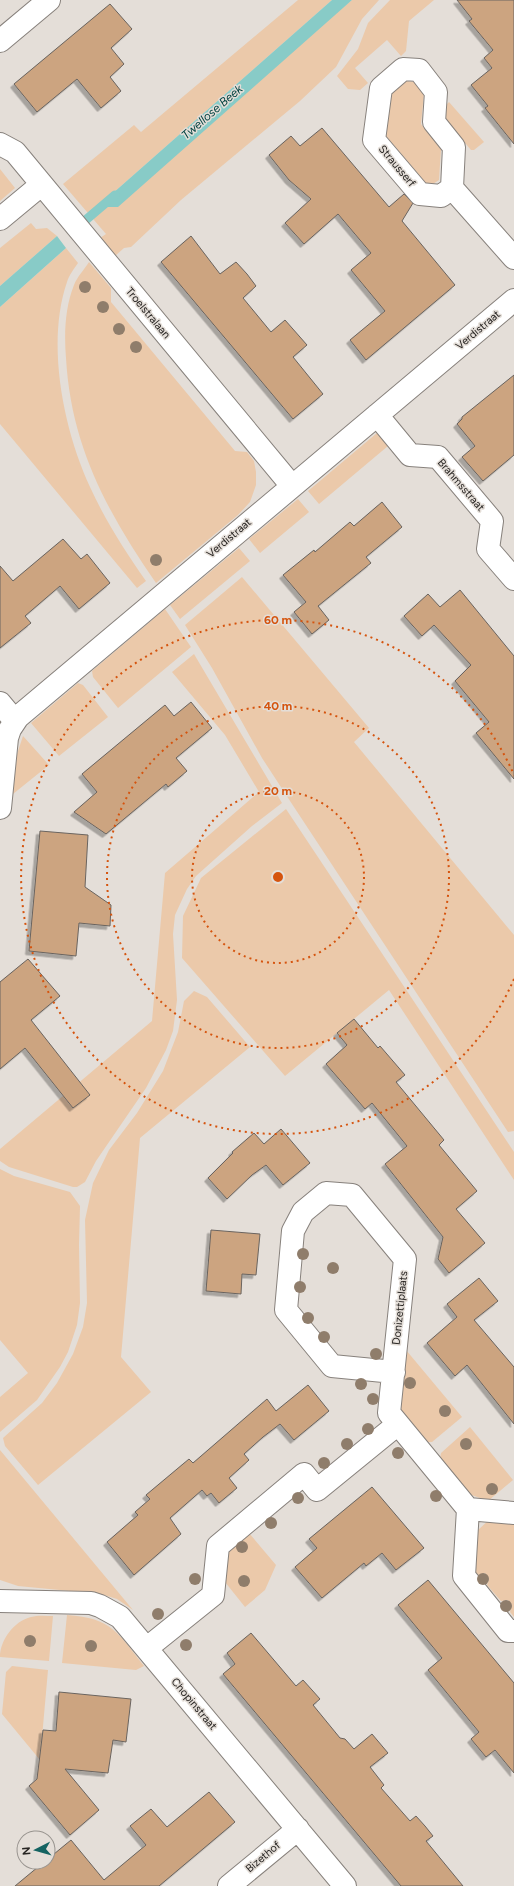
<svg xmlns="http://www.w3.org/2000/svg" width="514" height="1886" font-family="Figtree,sans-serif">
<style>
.green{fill:#ebc9aa}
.water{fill:#88cbc7}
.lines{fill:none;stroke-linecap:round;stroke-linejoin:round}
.stream{stroke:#88cbc7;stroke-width:9}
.building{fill:#cca480;stroke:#6a645f;filter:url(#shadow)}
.minor-casing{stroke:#87817c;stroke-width:24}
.minor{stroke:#fff;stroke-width:22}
.tree{fill:#8f7d6b}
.ring{fill:none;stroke:#d5540e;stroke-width:2;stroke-dasharray:2 4}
.labels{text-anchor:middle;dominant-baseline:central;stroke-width:3;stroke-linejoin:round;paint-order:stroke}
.street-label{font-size:11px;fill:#272422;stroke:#e4ded8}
.water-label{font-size:12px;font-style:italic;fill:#004240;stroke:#e4ded8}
.centre{fill:#d5540e;stroke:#e4ded8;stroke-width:2}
.ring-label{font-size:12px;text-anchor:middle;font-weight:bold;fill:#d5540e;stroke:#e4ded8;stroke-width:3;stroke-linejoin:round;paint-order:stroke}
</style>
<defs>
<filter id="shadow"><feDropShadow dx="-3.5" dy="3.5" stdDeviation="0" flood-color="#0004"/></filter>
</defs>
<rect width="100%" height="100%" fill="#e4ded8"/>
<path class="green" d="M298,0H332L104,201L352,0H379L362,19L336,67L300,101L181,200L131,247L124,248L115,256L100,238L106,234L63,184L134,125L141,132Z
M390,0H434L409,21L406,51L401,56L387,40L355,68L368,83L360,90L348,89L337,76L358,49L368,23Z
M406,81L415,82L424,93L421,124L441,149L439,180L433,184L426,183L386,136L389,95Z
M449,102L484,142L474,150H471L444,118L445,106Z
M0,169L15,188L0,201Z
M31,223L36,229L47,228L57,236L0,286V248Z
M66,248L78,263C74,269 69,275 67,282C46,343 63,428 90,487C105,520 125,551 146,581L137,588L0,424V307Z
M89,262L111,288V302L235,451L247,452L254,461L256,472V485L250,502L238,515L156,583C107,512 71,446 66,358C64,334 65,307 74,285C77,277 84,270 89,262Z
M377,433L388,446L319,504L308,491Z
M298,499L309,512L260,553L249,539Z
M239,548L250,561L180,619L170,605Z
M242,577L369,728L354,742L514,935V1131L508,1132L292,804L262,758L212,668L185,625Z
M165,609L191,647L118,708L93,677L92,671Z
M194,654L282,803L252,826L196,876L187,889L175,915L173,934L177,1000L173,1031L166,1050L146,1088L96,1161L85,1182L77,1187H73L9,1167L0,1161V1149L152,1021L165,873L259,792L225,735L172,672Z
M78,683L83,685L108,717L59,756L31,723Z
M23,736L49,765L13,794L17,754Z
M286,809L514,1152V1180L389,990L285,1076L182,958L183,916L201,878Z
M194,991L207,997L250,1047L140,1138L121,1357L151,1392L38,1485L5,1446L3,1438L42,1403L57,1383L73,1354L83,1327L87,1303L85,1220L93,1183L109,1150L137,1113L163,1071L178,1032L184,1001Z
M0,1169L14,1176L70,1192L80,1206L79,1245L80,1303L77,1325L68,1352L60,1367L37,1400L0,1432V1397L28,1373L0,1340Z
M406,1350L462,1417L432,1442H426L400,1410Z
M470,1427L513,1480L488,1501L469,1494L440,1459L441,1453Z
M0,1450L133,1610L117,1599L101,1594L18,1586L0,1580Z
M491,1518L514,1523V1617L510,1612L512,1605L508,1600L501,1601L487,1585L489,1579L485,1573L478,1575L474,1570L477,1531Z
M249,1533L276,1565L265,1590L245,1607L225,1582L229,1550Z
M67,1615C112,1618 118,1633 144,1666L136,1670L62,1663Z
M53,1616L49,1661L0,1657C0,1640 14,1621 31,1617C38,1615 46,1616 53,1616Z
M12,1666L48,1670L40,1760L2,1714L6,1672Z"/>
<path class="water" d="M332,0H352L118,207H108L104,201Z
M57,236L66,248L0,307V286Z"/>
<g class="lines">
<path class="stream" d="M81,224L115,195"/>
</g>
<path class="building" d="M457,0H514V144L485,108L488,106L471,85L492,68L484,58L493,50L469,21L472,19Z
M110,4L132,29L111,48L124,64L110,77L121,91L101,108L77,79L37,112L14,84Z
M322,128L389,207L404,194L413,203L402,221L455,285L366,360L350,340L385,311L351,270L371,253L338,214L304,244L285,223L311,199L289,180L269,155L291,136L300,146Z
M191,236L220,274L236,262L247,274L256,286L243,298L271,332L285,320L307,345L293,357L323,394L293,419L161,262Z
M514,375V455L483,481L462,457L475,446L457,424L462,419V417Z
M382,502L402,527L366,557L371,563L318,606L329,620L312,634L294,612L306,602L283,575L314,550L315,552L350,522L354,526Z
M63,539L81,559L87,554L110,583L79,609L60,586L25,616L31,623L0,648V566L13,581Z
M460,590L514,656V779L476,733L489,722L455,681L471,665L434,625L422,636L404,616L428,594L440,607Z
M191,702L212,728L176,758L187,771L168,787L166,784L106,834L74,812L97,792L82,774L165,705L174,716Z
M40,831L88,835L85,887L111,905L110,926L79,923L76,956L29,951Z
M28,959L60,996L31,1020L90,1095L73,1108L25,1048L0,1069V982Z
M354,1019L378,1048L380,1046L405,1075L396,1082L444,1140L439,1145L477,1191L456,1209L485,1243L449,1273L438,1259L443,1237L385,1164L407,1146L372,1103L365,1109L326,1064L347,1045L337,1033Z
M281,1129L310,1163L283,1185L266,1165L252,1175L227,1199L208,1178L233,1153L232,1152L254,1133L264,1144Z
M211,1230L260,1234L256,1275L242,1274L241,1294L206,1291Z
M479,1278L498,1301L474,1320L514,1367V1424L467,1365L455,1376L427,1343L457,1317L447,1304Z
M308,1385L329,1411L294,1440L280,1424L263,1437L244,1454L249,1460L229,1478L237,1488L219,1503L211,1493L207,1496L202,1490L170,1518L181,1534L134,1575L107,1542L138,1515L135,1512L150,1499L146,1495L189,1459L193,1463L267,1399L276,1411Z
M372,1487L424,1548L396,1570L382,1553L366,1566L364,1563L322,1598L295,1567L317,1548L309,1539Z
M428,1580L514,1683V1773L495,1750L486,1757L471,1739L479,1732L428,1670L442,1658L398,1605Z
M251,1633L296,1686L303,1680L312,1690L320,1699L313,1705L340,1738L345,1739L354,1749L372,1734L388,1753L370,1767L384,1785L381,1788L410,1821L416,1816L425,1826L433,1836L426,1841L463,1886H401L223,1674L235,1664L227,1653Z
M59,1692L131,1699L126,1742L113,1740L108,1773L65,1769L99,1810L70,1835L29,1786L37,1779L43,1730L56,1731Z
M209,1792L235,1822L159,1886H15L44,1862H48V1859L71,1840L104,1880L146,1845L130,1826L151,1809L167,1827Z"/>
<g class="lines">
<g class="minor-casing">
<path id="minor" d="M0,41L49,0
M0,144L15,152L292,486
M452,188L441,196L420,194L374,140L381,88L403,69L419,70L436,92L434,122L454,147L452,188L514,258
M0,219L41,185
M377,415L410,455L438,457L492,521L488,549L514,579
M0,703L15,721
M0,808L7,738L10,729L18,717L514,300
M394,1372L332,1366L286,1310L293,1231L303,1212L326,1193L352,1195L405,1259L389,1413L468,1509L464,1576L508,1631H514
M468,1509L514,1513
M0,1601L91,1603L100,1606L120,1617L345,1886
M147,1648L213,1595L218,1546L304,1474L317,1490L398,1424
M229,1886L298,1829"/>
</g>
<use href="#minor" class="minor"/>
</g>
<g class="tree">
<circle cx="85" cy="287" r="6"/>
<circle cx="103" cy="307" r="6"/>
<circle cx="119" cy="329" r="6"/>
<circle cx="136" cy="347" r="6"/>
<circle cx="156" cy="560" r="6"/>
<circle cx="303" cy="1254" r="6"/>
<circle cx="333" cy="1268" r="6"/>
<circle cx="300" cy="1287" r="6"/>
<circle cx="308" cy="1318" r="6"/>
<circle cx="324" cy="1337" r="6"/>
<circle cx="376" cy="1354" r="6"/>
<circle cx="410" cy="1383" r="6"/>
<circle cx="361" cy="1384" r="6"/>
<circle cx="373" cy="1399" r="6"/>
<circle cx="445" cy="1411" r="6"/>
<circle cx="368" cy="1429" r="6"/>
<circle cx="347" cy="1444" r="6"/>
<circle cx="466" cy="1444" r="6"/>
<circle cx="398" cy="1453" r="6"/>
<circle cx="324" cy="1463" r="6"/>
<circle cx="492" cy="1489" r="6"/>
<circle cx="436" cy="1496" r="6"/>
<circle cx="298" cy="1498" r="6"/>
<circle cx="271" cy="1523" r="6"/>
<circle cx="242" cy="1547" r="6"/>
<circle cx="195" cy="1579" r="6"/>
<circle cx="483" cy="1579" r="6"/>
<circle cx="244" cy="1581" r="6"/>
<circle cx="506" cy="1606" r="6"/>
<circle cx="158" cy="1614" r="6"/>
<circle cx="30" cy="1641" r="6"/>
<circle cx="186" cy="1645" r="6"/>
<circle cx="91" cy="1646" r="6"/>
</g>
<g class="ring">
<circle cx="278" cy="877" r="86"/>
<circle cx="278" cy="877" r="171"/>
<path d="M514 979A257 257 0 1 1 514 775"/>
</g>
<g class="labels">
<g class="street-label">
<text transform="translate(397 166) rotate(50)">Strausserf</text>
<text transform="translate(148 313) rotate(50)">Troelstralaan</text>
<text transform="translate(478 330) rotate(-40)">Verdistraat</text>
<text transform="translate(461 485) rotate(49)">Brahmsstraat</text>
<text transform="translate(229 538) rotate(-40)">Verdistraat</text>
<text transform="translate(400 1308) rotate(-84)">Donizettiplaats</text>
<text transform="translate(194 1704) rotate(50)">Chopinstraat</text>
<text transform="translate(263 1857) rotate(-40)">Bizethof</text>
</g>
<g class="water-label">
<text transform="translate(212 112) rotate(-41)">Twellose Beek</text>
</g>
</g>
<circle cx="278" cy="877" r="6" class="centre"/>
<g class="ring-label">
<text x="278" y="624">60 m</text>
<text x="278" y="710">40 m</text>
<text x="278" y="795">20 m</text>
</g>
<g transform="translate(36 1850) rotate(264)"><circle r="19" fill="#e4ded8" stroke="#98948f"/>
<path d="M0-3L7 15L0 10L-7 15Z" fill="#146361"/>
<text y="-6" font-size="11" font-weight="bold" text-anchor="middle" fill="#272422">N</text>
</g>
</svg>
